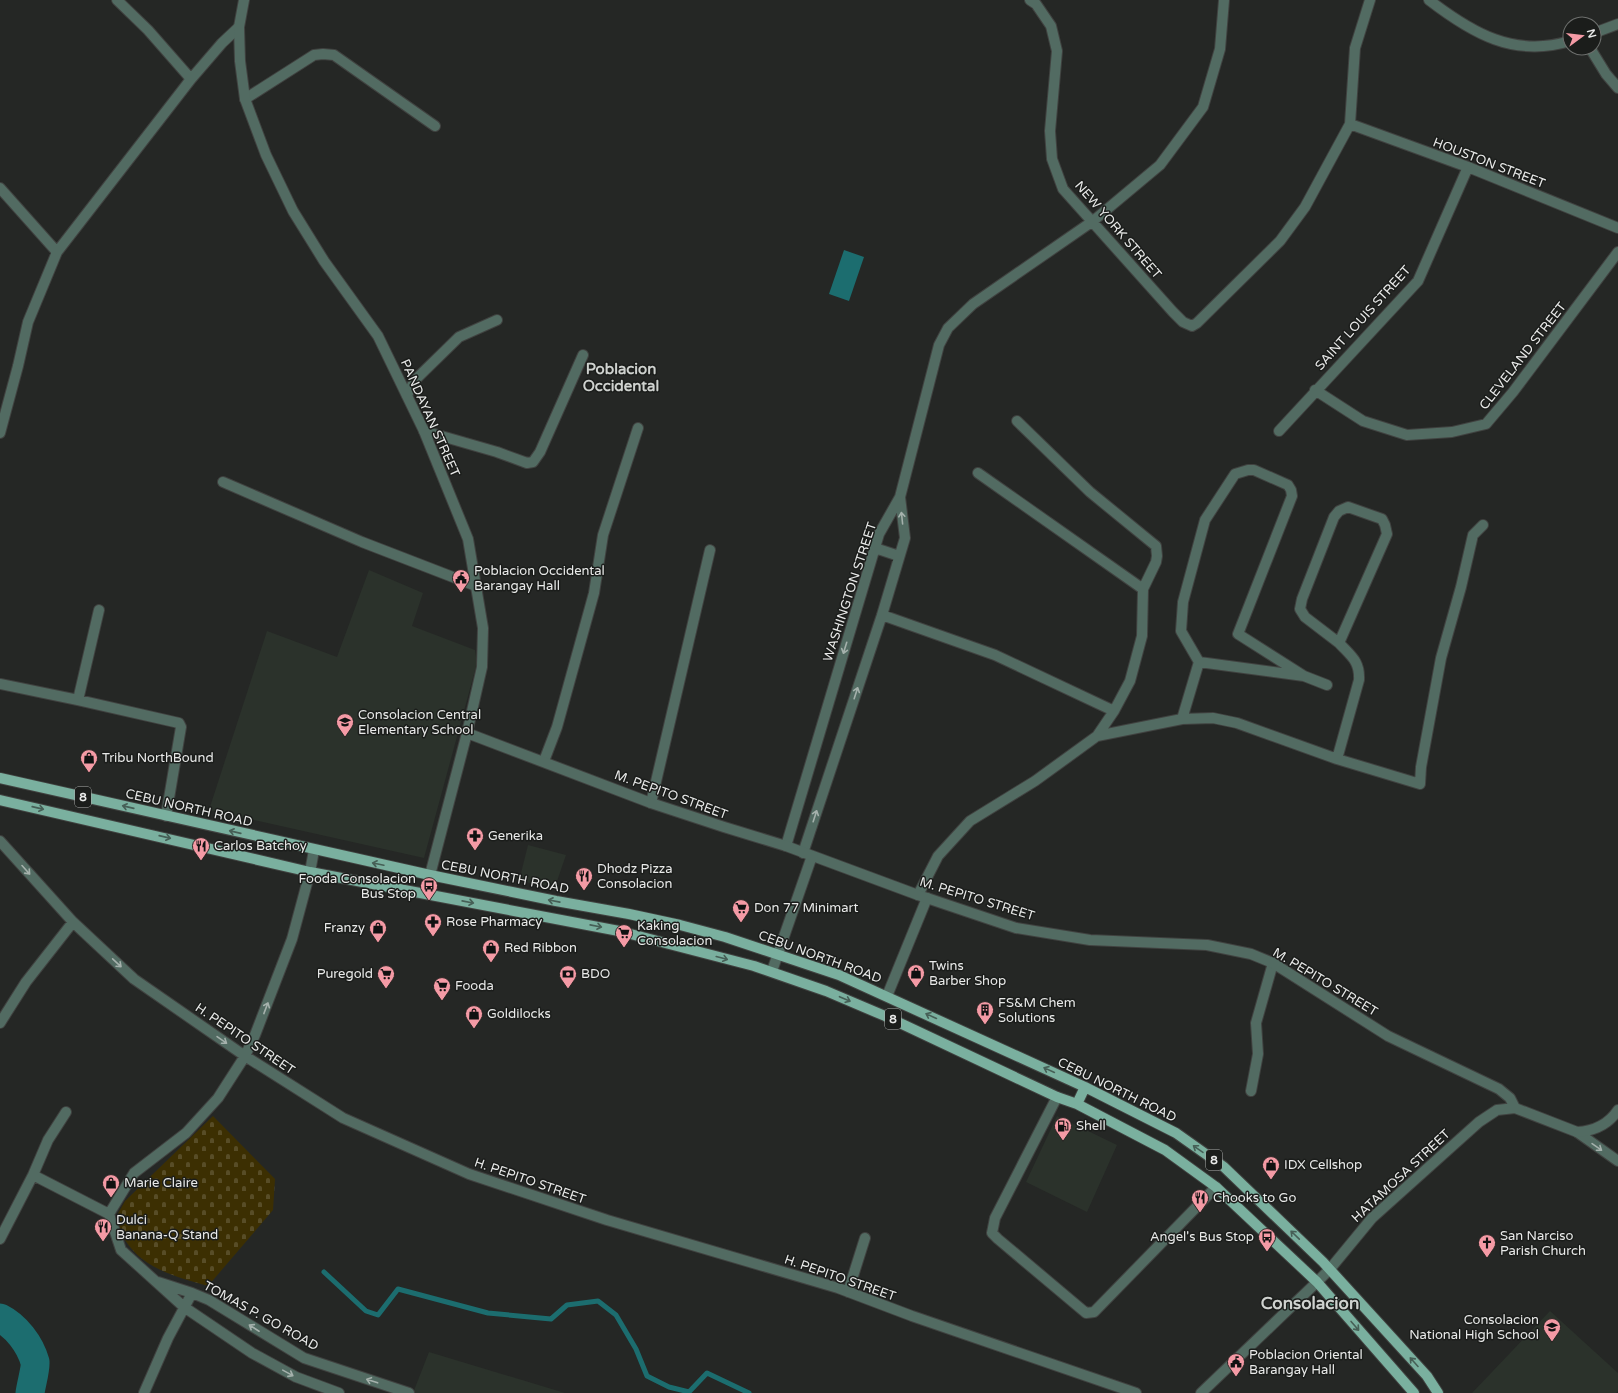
<svg xmlns="http://www.w3.org/2000/svg" width="1618" height="1393" font-family="'Varela Round',sans-serif">
<style>
.built{fill:#2b322b}
.cemetery{fill:url(#cemetery-stones)}
.water{fill:#1c6d6f}
.lines{fill:none;stroke-linecap:round;stroke-linejoin:round}
.stream{stroke:#1c6d6f;stroke-width:5}
.river{stroke:#1c6d6f;stroke-width:29}
.minor-casing{stroke:#404240;stroke-width:12}
.tertiary-casing{stroke:#404240;stroke-width:12}
.primary-casing{stroke:#404240;stroke-width:12}
.minor{stroke:#526b62;stroke-width:10}
.tertiary{stroke:#526b62;stroke-width:10}
.primary{stroke:#7ab09f;stroke-width:10}
.oneway{stroke:#a5b1ac}
.oneway2{stroke:#465f56}
.labels{text-anchor:middle;dominant-baseline:central;stroke-width:3;stroke-linejoin:round;paint-order:stroke}
.shield{fill:#1b1d1b;stroke:#abacab;stroke-width:1}
.shield-label{font-size:12px;font-weight:bold;fill:#e9eae9}
.street-label{font-size:13px;fill:#e9eae9;stroke:#1b1d1b}
.poi-label{font-size:13px;fill:#e9eae9;stroke:#1b1d1b;text-anchor:start}
.quarter-label{font-size:15px;font-weight:bold;fill:#cfd2cf;stroke:#1b1d1b}
.district-label{font-size:17px;font-weight:bold;fill:#cfd2cf;stroke:#1b1d1b}
</style>
<defs>
<pattern id="cemetery-stones" width="16" height="16" patternUnits="userSpaceOnUse"><rect width="16" height="16" fill="#3c2f02"/><path d="M2 7V4a2 2 0 0 1 4 0v3zM10 15v-3a2 2 0 0 1 4 0v3z" fill="#584d27"/></pattern>
</defs>
<rect width="100%" height="100%" fill="#252725"/>
<path class="built" d="M369,570L423,593L412,626L475,650L477,663L424,858L209,810L267,631L337,657Z
M528,845L566,855L555,887L519,881Z
M1057,1116L1117,1145L1087,1212L1026,1182Z
M1550,1311L1618,1373V1391L1616,1393H1472Z
M429,1352L565,1393H413Z"/>
<path class="cemetery" d="M213,1116L275,1179L273,1210L208,1286C177,1277 143,1269 125,1240C121,1233 119,1224 116,1217L125,1201Z"/>
<path class="water" d="M844,250L864,257L849,301L829,294Z"/>
<g class="lines">
<path class="stream" d="M324,1272L366,1311L378,1315L398,1289L488,1313L551,1319L567,1305L598,1301L616,1315L636,1349L647,1376L669,1387L689,1392L707,1373L749,1393"/>
<path class="river" d="M0,1318C16,1326 30,1344 35,1362C36,1368 31,1385 30,1393"/>
<g class="minor-casing">
<path id="minor" d="M117,0L148,30L191,79
M1030,0L1036,4L1051,26L1057,51L1050,131L1052,159L1063,189L1173,312L1183,322L1192,326L1197,323L1280,241L1305,207L1350,124L1355,48L1370,0
M1429,0C1472,33 1514,58 1570,41
M1594,33L1618,24
M1590,48L1606,74L1618,88
M245,99L314,55L323,54L334,55L435,126
M1350,124L1468,167L1618,228
M0,188L57,252
M1315,390L1363,421L1407,435L1452,432L1486,424L1513,392L1618,252
M407,395L415,380L459,337L497,320
M424,431L497,452L527,463L533,462L540,452L583,355
M1279,431L1418,281L1468,167
M0,433L18,366L28,322L57,252L191,79L222,43L239,27
M978,473L1143,589
M223,482L362,542L476,586
M875,548L899,556
M882,615L995,655L1114,711
M1304,676L1238,634L1292,496L1291,490L1288,485L1254,470H1248L1235,474L1205,520L1183,602L1181,631L1199,662L1304,676L1327,685
M0,684L78,700L179,723L181,727L166,816
M78,700L99,610
M1182,719L1199,662
M1097,736L1182,719L1213,718L1237,723L1337,759L1420,784L1421,767L1441,658L1461,587L1473,535L1483,525
M1337,759L1359,680C1360,661 1351,656 1339,643L1387,534L1385,525L1382,519L1348,507L1339,511L1334,517L1302,599L1300,609L1305,617L1339,643
M544,761L557,727L594,593L603,535L638,428
M651,803L710,550
M0,841L73,922L134,979L245,1056L343,1118L469,1174L607,1220L838,1288L912,1316L1136,1393
M786,846L879,534L900,497L939,345L948,328L973,304L1093,221L1160,165L1203,107L1220,49L1224,0
M314,850L310,872L292,939L255,1035L245,1056L218,1098L186,1133L134,1173L109,1214L121,1250L184,1307L252,1353L296,1377L339,1393
M803,853L882,615L905,538L900,497
M918,895L938,856L970,821L1035,781L1097,736L1114,711L1130,681L1142,636L1143,589L1156,562L1157,556L1156,546L1090,492L1017,421
M887,996L927,898
M0,1023L26,982L73,922
M1251,1091L1258,1054L1256,1023L1273,963
M1057,1097L995,1218L992,1233L998,1239L1086,1313L1094,1312L1216,1187
M1577,1132L1618,1161
M33,1175L109,1214
M0,1239L33,1175L48,1140L66,1112
M158,1282L192,1293L209,1300L304,1358L409,1393
M848,1292L865,1238
M144,1393L168,1338L192,1293
M1201,1393L1317,1282"/>
</g>
<g class="tertiary-casing">
<path id="tertiary" d="M244,0L239,27L240,61L245,99L266,155L293,211L324,261L378,336L424,431L468,539L483,628L482,667L467,733L430,875
M467,733L651,803L724,827L786,846L918,895L1016,928L1090,940L1207,945L1251,954L1273,963L1388,1036L1499,1089L1510,1098L1515,1108L1577,1132C1594,1131 1608,1125 1618,1110
M772,971L812,856
M1317,1282L1330,1269L1372,1218L1479,1122L1497,1110L1515,1108"/>
</g>
<g class="primary-casing">
<path id="primary" d="M0,778L430,875L556,901L629,914L680,925L725,937L839,975L1085,1087L1176,1133L1224,1167L1323,1262L1427,1376L1438,1393
M0,800L310,872L619,931L754,966L826,991L885,1016L1057,1097L1077,1104L1165,1150L1216,1187L1317,1282L1414,1393
M1077,1104L1085,1087"/>
</g>
<use href="#minor" class="minor"/>
<use href="#tertiary" class="tertiary"/>
<use href="#primary" class="primary"/>
</g>
<defs><path id="oneway-shaft" d="M-6 0H5M1.5-3L5.5 0L1.5 3" fill="none" stroke-width="1.6" stroke-linecap="round" stroke-linejoin="round"/></defs>
<g class="oneway">
<use href="#oneway-shaft" transform="translate(902 518) rotate(-96)"/>
<use href="#oneway-shaft" transform="translate(845 648) rotate(107)"/>
<use href="#oneway-shaft" transform="translate(856 693) rotate(-72)"/>
<use href="#oneway-shaft" transform="translate(815 816) rotate(-72)"/>
<use href="#oneway-shaft" transform="translate(26 870) rotate(48)"/>
<use href="#oneway-shaft" transform="translate(117 963) rotate(43)"/>
<use href="#oneway-shaft" transform="translate(266 1008) rotate(-69)"/>
<use href="#oneway-shaft" transform="translate(222 1040) rotate(35)"/>
<use href="#oneway-shaft" transform="translate(1597 1147) rotate(35)"/>
<use href="#oneway-shaft" transform="translate(254 1328) rotate(-147)"/>
<use href="#oneway-shaft" transform="translate(288 1373) rotate(29)"/>
<use href="#oneway-shaft" transform="translate(372 1381) rotate(-162)"/>
</g>
<g class="oneway2">
<use href="#oneway-shaft" transform="translate(128 807) rotate(-167)"/>
<use href="#oneway-shaft" transform="translate(38 808) rotate(13)"/>
<use href="#oneway-shaft" transform="translate(235 832) rotate(-167)"/>
<use href="#oneway-shaft" transform="translate(165 837) rotate(13)"/>
<use href="#oneway-shaft" transform="translate(378 864) rotate(-168)"/>
<use href="#oneway-shaft" transform="translate(554 901) rotate(-169)"/>
<use href="#oneway-shaft" transform="translate(468 902) rotate(11)"/>
<use href="#oneway-shaft" transform="translate(596 926) rotate(11)"/>
<use href="#oneway-shaft" transform="translate(722 958) rotate(15)"/>
<use href="#oneway-shaft" transform="translate(845 999) rotate(23)"/>
<use href="#oneway-shaft" transform="translate(931 1016) rotate(-155)"/>
<use href="#oneway-shaft" transform="translate(1049 1070) rotate(-155)"/>
<use href="#oneway-shaft" transform="translate(1198 1149) rotate(-145)"/>
<use href="#oneway-shaft" transform="translate(1295 1235) rotate(-136)"/>
<use href="#oneway-shaft" transform="translate(1355 1326) rotate(49)"/>
<use href="#oneway-shaft" transform="translate(1414 1362) rotate(-132)"/>
</g>
<defs>
<g id="civic-pin" transform="scale(0.9)"><path d="M0 17L-7.5 6A9.5 9.5 0 1 1 7.5 6Z" fill="#f49aa5" stroke="#1b1d1b"/><path d="M-.6-6.5H3V-4.5H.6V-3L4-1V1h2V6H-6V1h2V-1L-.6-3ZM-1.2 2.5V6h2.4V2.5Z" fill="#111"/></g>
<g id="school-pin" transform="scale(0.9)"><path d="M0 17L-7.5 6A9.5 9.5 0 1 1 7.5 6Z" fill="#f49aa5" stroke="#1b1d1b"/><path d="M0-5L7-2L0 1L-7-2ZM-4 1L0 2.5L4 1V4Q0 6-4 4Z" fill="#111"/></g>
<g id="shop-pin" transform="scale(0.9)"><path d="M0 17L-7.5 6A9.5 9.5 0 1 1 7.5 6Z" fill="#f49aa5" stroke="#1b1d1b"/><path d="M-5-2.5h2.3a2.7 3.5 0 0 1 5.4 0H5L5.5 6h-11ZM-1.5-2.5h3a1.5 2.3 0 0 0-3 0Z" fill="#111"/></g>
<g id="pharmacy-pin" transform="scale(0.9)"><path d="M0 17L-7.5 6A9.5 9.5 0 1 1 7.5 6Z" fill="#f49aa5" stroke="#1b1d1b"/><path d="M-2-6h4v4h4v4h-4v4h-4v-4h-4v-4h4Z" fill="#111"/></g>
<g id="restaurant-pin" transform="scale(0.9)"><path d="M0 17L-7.5 6A9.5 9.5 0 1 1 7.5 6Z" fill="#f49aa5" stroke="#1b1d1b"/><path d="M-5-6h1v4h1v-4h1v4h1v-4h1v5L-1.5 .5V6h-2V.5L-5-1ZM5-6V6H3V1.5H1.5Q1.5-4 5-6Z" fill="#111"/></g>
<g id="bus-pin" transform="scale(0.9)"><path d="M0 17L-7.5 6A9.5 9.5 0 1 1 7.5 6Z" fill="#f49aa5" stroke="#1b1d1b"/><path d="M-5-6H5V4H4V6H2V4H-2V6H-4V4H-5ZM-3.5-4V0h7V-4ZM-3.5 1.2v1.5H-2V1.2ZM2 1.2v1.5H3.5V1.2Z" fill="#111"/></g>
<g id="supermarket-pin" transform="scale(0.9)"><path d="M0 17L-7.5 6A9.5 9.5 0 1 1 7.5 6Z" fill="#f49aa5" stroke="#1b1d1b"/><path d="M-6-5.5h2.5l.6 2H6L4.5 2H-2.5L-4.4-4H-6ZM-1.5 3.2a1.3 1.3 0 1 0 .1 0ZM3 3.2a1.3 1.3 0 1 0 .1 0Z" fill="#111"/></g>
<g id="bank-pin" transform="scale(0.9)"><path d="M0 17L-7.5 6A9.5 9.5 0 1 1 7.5 6Z" fill="#f49aa5" stroke="#1b1d1b"/><path d="M-6-4H6V4H-6ZM0-2.3a2.3 2.3 0 1 0 0 4.6a2.3 2.3 0 1 0 0-4.6Z" fill="#111"/></g>
<g id="building-pin" transform="scale(0.9)"><path d="M0 17L-7.5 6A9.5 9.5 0 1 1 7.5 6Z" fill="#f49aa5" stroke="#1b1d1b"/><path d="M-4-6H4V6H1V3H-1V6H-4ZM-2.5-4.3h1.7v1.8h-1.7ZM.8-4.3h1.7v1.8H.8ZM-2.5-1h1.7V.8h-1.7ZM.8-1h1.7V.8H.8Z" fill="#111"/></g>
<g id="fuel-pin" transform="scale(0.9)"><path d="M0 17L-7.5 6A9.5 9.5 0 1 1 7.5 6Z" fill="#f49aa5" stroke="#1b1d1b"/><path d="M-5.5-6h7V0h2V4h1.3V-2.5L3-4.5l.8-.8L6-3V5H2.5V1h-1V6h-7ZM-4.2-4.7v3.2H.2V-4.7Z" fill="#111"/></g>
<g id="church-pin" transform="scale(0.9)"><path d="M0 17L-7.5 6A9.5 9.5 0 1 1 7.5 6Z" fill="#f49aa5" stroke="#1b1d1b"/><path d="M-1.2-6h2.4v3.5h3.3v2.4h-3.3V6h-2.4V-.1h-3.3v-2.4h3.3Z" fill="#111"/></g>
</defs>
<g fill-rule="evenodd">
<use href="#civic-pin" x="461" y="578"/>
<use href="#school-pin" x="345" y="722"/>
<use href="#shop-pin" x="89" y="758"/>
<use href="#pharmacy-pin" x="475" y="836"/>
<use href="#restaurant-pin" x="201" y="846"/>
<use href="#restaurant-pin" x="584" y="876"/>
<use href="#bus-pin" x="429" y="886"/>
<use href="#supermarket-pin" x="741" y="908"/>
<use href="#pharmacy-pin" x="433" y="922"/>
<use href="#shop-pin" x="378" y="928"/>
<use href="#supermarket-pin" x="624" y="933"/>
<use href="#shop-pin" x="491" y="948"/>
<use href="#shop-pin" x="916" y="973"/>
<use href="#supermarket-pin" x="386" y="974"/>
<use href="#bank-pin" x="568" y="974"/>
<use href="#supermarket-pin" x="442" y="986"/>
<use href="#building-pin" x="985" y="1010"/>
<use href="#shop-pin" x="474" y="1014"/>
<use href="#fuel-pin" x="1063" y="1126"/>
<use href="#shop-pin" x="1271" y="1165"/>
<use href="#shop-pin" x="111" y="1183"/>
<use href="#restaurant-pin" x="1200" y="1198"/>
<use href="#restaurant-pin" x="103" y="1227"/>
<use href="#bus-pin" x="1267" y="1237"/>
<use href="#church-pin" x="1487" y="1243"/>
<use href="#school-pin" x="1552" y="1327"/>
<use href="#civic-pin" x="1236" y="1362"/>
</g>
<g class="labels">
<g class="shield">
<rect x="75" y="787" width="16" height="20" rx="3"/>
<rect x="885" y="1009" width="16" height="20" rx="3"/>
<rect x="1206" y="1150" width="16" height="20" rx="3"/>
</g>
<g class="shield-label">
<text x="83" y="797">8</text>
<text x="893" y="1019">8</text>
<text x="1214" y="1160">8</text>
</g>
<g class="street-label">
<text transform="translate(1489 163) rotate(21)">HOUSTON STREET</text>
<text transform="translate(1118 230) rotate(49)">NEW YORK STREET</text>
<text transform="translate(1363 318) rotate(-48)">SAINT LOUIS STREET</text>
<text transform="translate(1523 356) rotate(-52)">CLEVELAND STREET</text>
<text transform="translate(430 418) rotate(66)">PANDAYAN STREET</text>
<text transform="translate(850 592) rotate(-72)">WASHINGTON STREET</text>
<text transform="translate(671 795) rotate(20)">M. PEPITO STREET</text>
<text transform="translate(189 808) rotate(13)">CEBU NORTH ROAD</text>
<text transform="translate(505 877) rotate(11)">CEBU NORTH ROAD</text>
<text transform="translate(977 899) rotate(17)">M. PEPITO STREET</text>
<text transform="translate(820 957) rotate(20)">CEBU NORTH ROAD</text>
<text transform="translate(1325 982) rotate(31)">M. PEPITO STREET</text>
<text transform="translate(245 1039) rotate(34)">H. PEPITO STREET</text>
<text transform="translate(1117 1090) rotate(26)">CEBU NORTH ROAD</text>
<text transform="translate(1401 1176) rotate(-43)">HATAMOSA STREET</text>
<text transform="translate(530 1181) rotate(19)">H. PEPITO STREET</text>
<text transform="translate(840 1278) rotate(19)">H. PEPITO STREET</text>
<text transform="translate(261 1316) rotate(29)">TOMAS P. GO ROAD</text>
</g>
<g class="poi-label">
<text x="474" y="571">Poblacion Occidental<tspan x="474" dy="15">Barangay Hall</tspan></text>
<text x="358" y="715">Consolacion Central<tspan x="358" dy="15">Elementary School</tspan></text>
<text x="102" y="758">Tribu NorthBound</text>
<text x="488" y="836">Generika</text>
<text x="214" y="846">Carlos Batchoy</text>
<text x="597" y="869">Dhodz Pizza<tspan x="597" dy="15">Consolacion</tspan></text>
<text x="416" y="879" text-anchor="end">Fooda Consolacion<tspan x="416" dy="15">Bus Stop</tspan></text>
<text x="754" y="908">Don 77 Minimart</text>
<text x="446" y="922">Rose Pharmacy</text>
<text x="637" y="926">Kaking<tspan x="637" dy="15">Consolacion</tspan></text>
<text x="365" y="928" text-anchor="end">Franzy</text>
<text x="504" y="948">Red Ribbon</text>
<text x="929" y="966">Twins<tspan x="929" dy="15">Barber Shop</tspan></text>
<text x="373" y="974" text-anchor="end">Puregold</text>
<text x="581" y="974">BDO</text>
<text x="455" y="986">Fooda</text>
<text x="998" y="1003">FS&amp;M Chem<tspan x="998" dy="15">Solutions</tspan></text>
<text x="487" y="1014">Goldilocks</text>
<text x="1076" y="1126">Shell</text>
<text x="1284" y="1165">IDX Cellshop</text>
<text x="124" y="1183">Marie Claire</text>
<text x="1213" y="1198">Chooks to Go</text>
<text x="116" y="1220">Dulci<tspan x="116" dy="15">Banana-Q Stand</tspan></text>
<text x="1500" y="1236">San Narciso<tspan x="1500" dy="15">Parish Church</tspan></text>
<text x="1254" y="1237" text-anchor="end">Angel's Bus Stop</text>
<text x="1539" y="1320" text-anchor="end">Consolacion<tspan x="1539" dy="15">National High School</tspan></text>
<text x="1249" y="1355">Poblacion Oriental<tspan x="1249" dy="15">Barangay Hall</tspan></text>
</g>
<g class="quarter-label">
<text x="621" y="369">Poblacion<tspan x="621" dy="17">Occidental</tspan></text>
</g>
<g class="district-label">
<text x="1310" y="1303">Consolacion</text>
</g>
</g>
<g transform="translate(1582 36) rotate(75)"><circle r="19" fill="#1b1d1b" stroke="#6d6f6d"/>
<path d="M0-3L7 15L0 10L-7 15Z" fill="#f49aa5"/>
<text y="-6" font-size="11" font-weight="bold" text-anchor="middle" fill="#e9eae9">N</text>
</g>
</svg>
